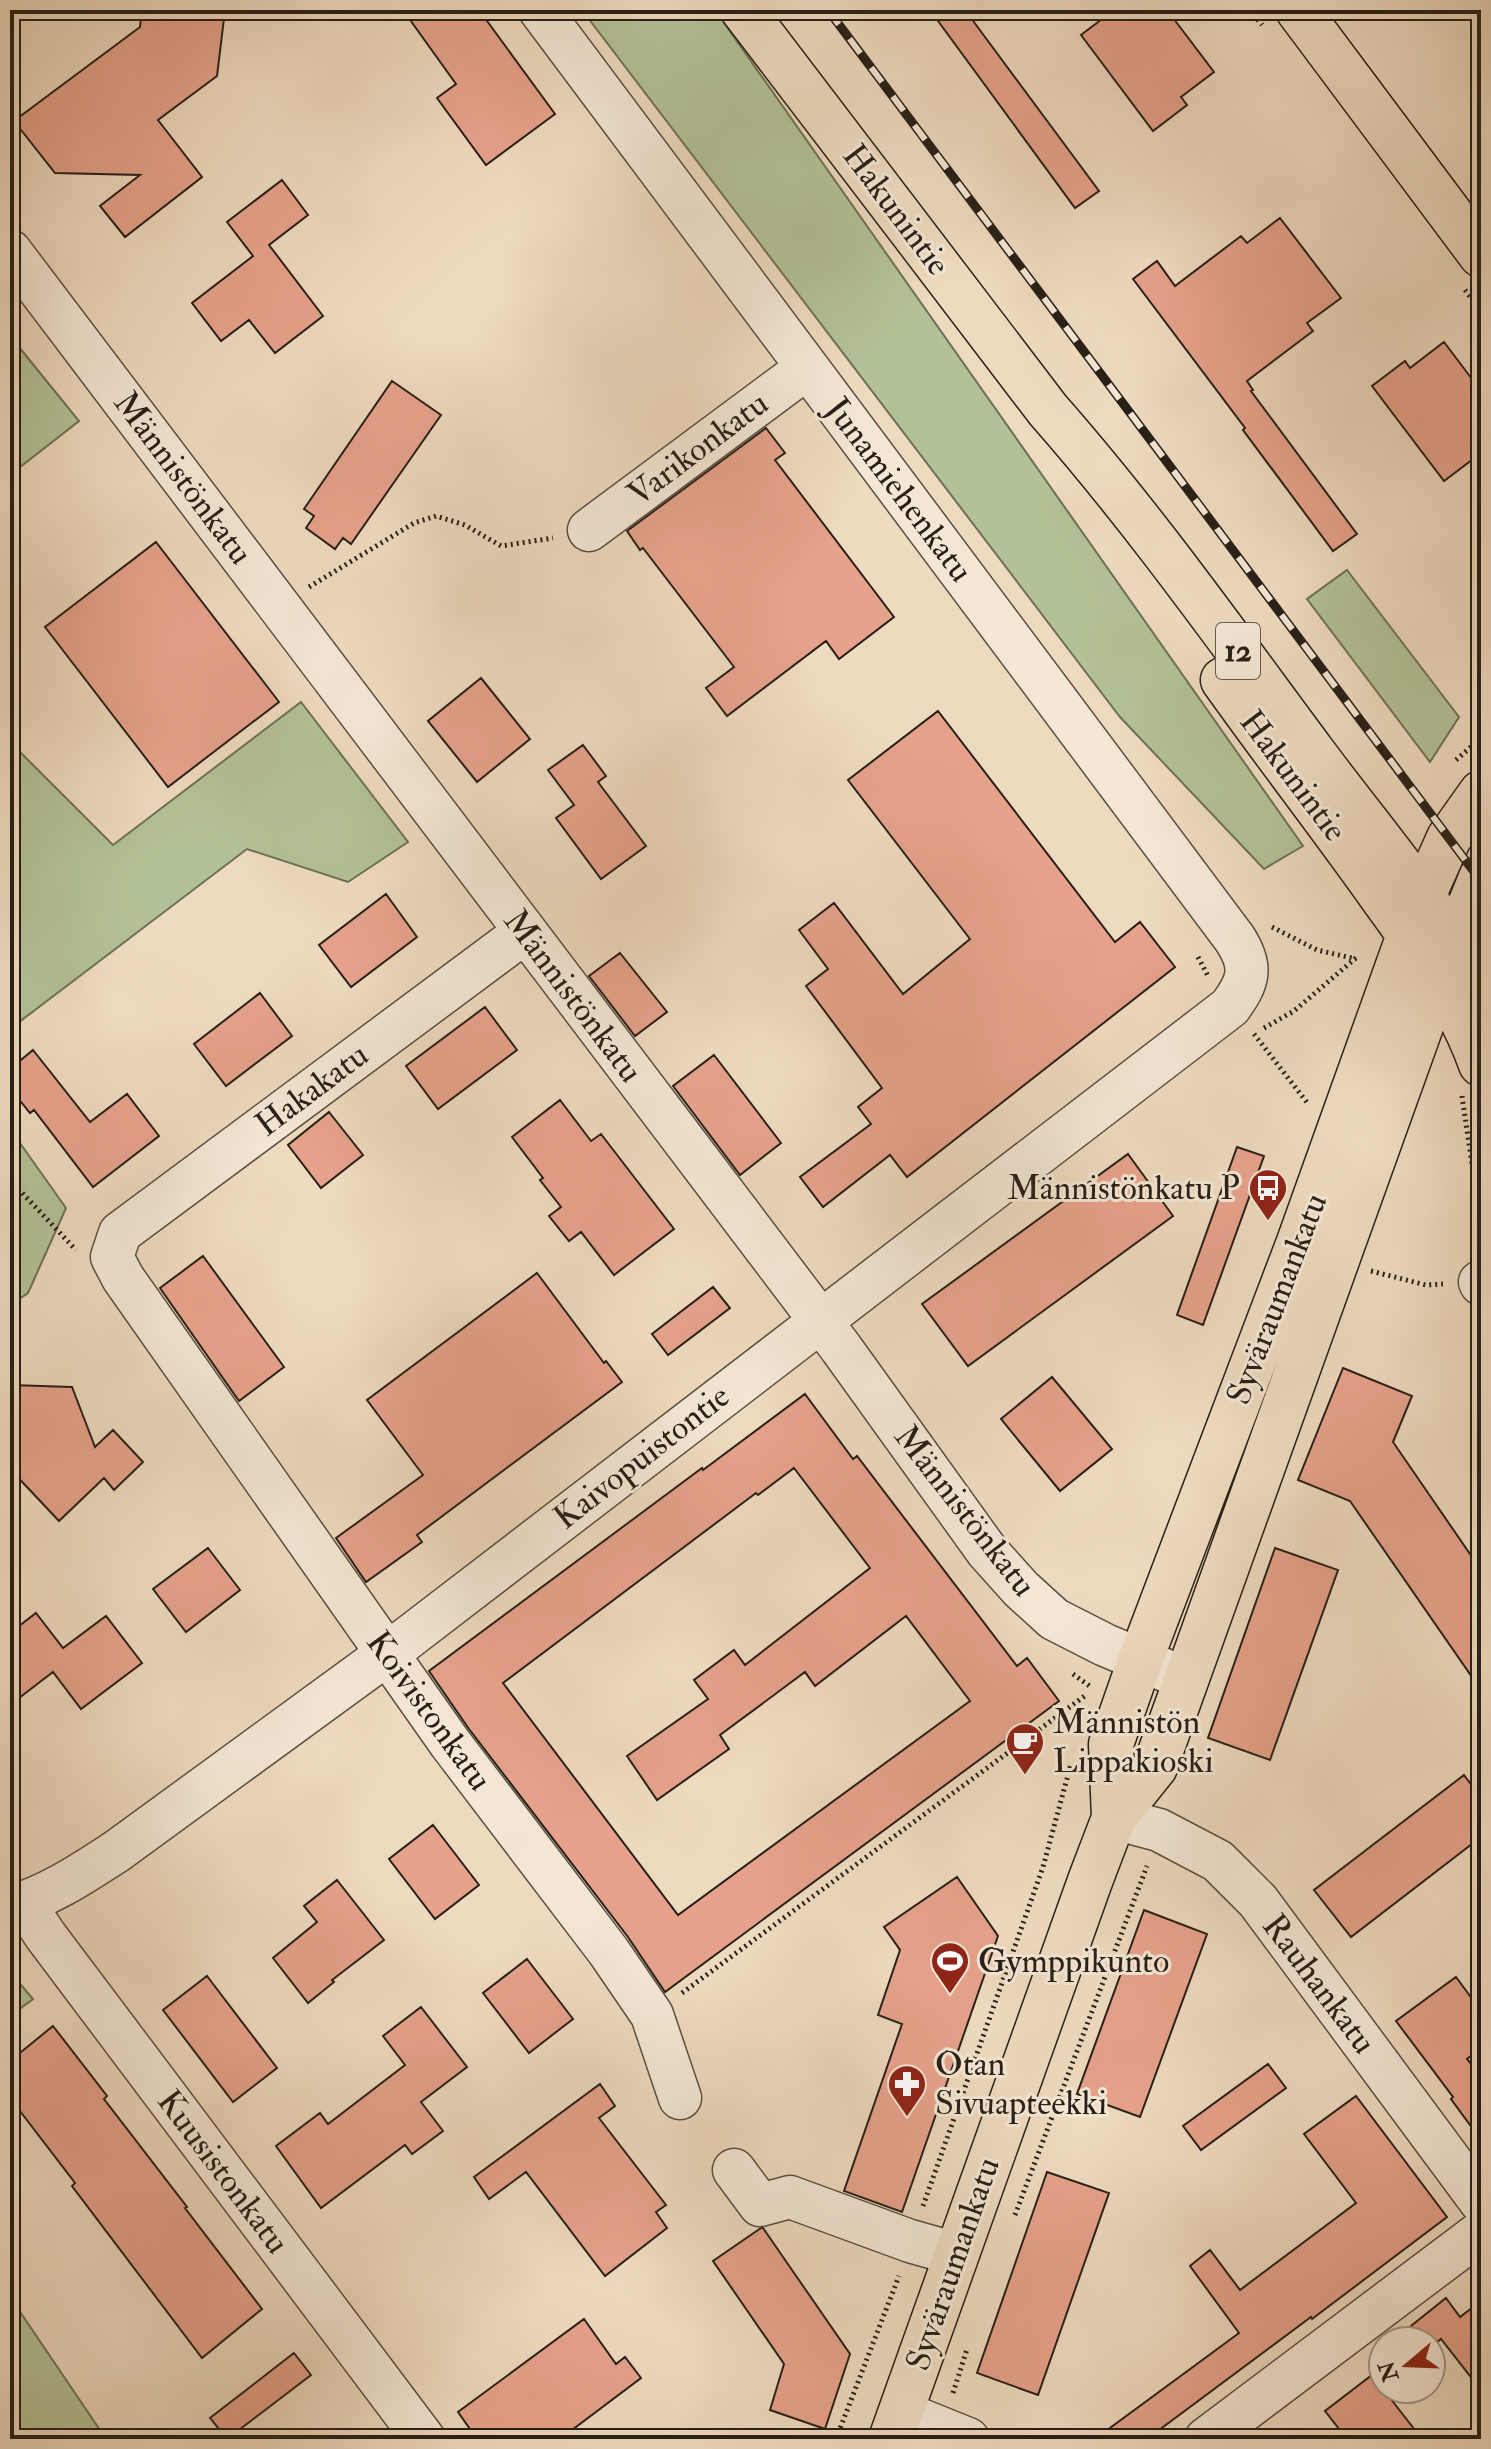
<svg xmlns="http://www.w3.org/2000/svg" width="1491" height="2449" font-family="'IM FELL Double Pica',serif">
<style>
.green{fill:#b3c196;stroke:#6d7056;stroke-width:2}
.building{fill:#e6a28b;stroke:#271f16;stroke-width:2;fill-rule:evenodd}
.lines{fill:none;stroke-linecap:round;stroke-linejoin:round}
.minor-casing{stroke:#594e40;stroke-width:45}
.major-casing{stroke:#271f16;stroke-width:47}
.highway-casing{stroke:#271f16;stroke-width:47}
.path{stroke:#271f16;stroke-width:5;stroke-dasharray:2 4;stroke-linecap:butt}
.minor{stroke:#f4e7d5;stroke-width:42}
.major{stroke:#eedabf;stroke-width:44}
.highway{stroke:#eedabf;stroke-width:44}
.rail-casing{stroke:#271f16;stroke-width:9}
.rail{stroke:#f4e7d5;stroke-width:6;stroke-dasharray:18;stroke-linecap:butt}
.labels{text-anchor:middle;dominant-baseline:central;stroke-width:6;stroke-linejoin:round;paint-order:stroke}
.shield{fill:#f4e7d5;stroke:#645b4f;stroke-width:2}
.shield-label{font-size:32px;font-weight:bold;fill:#271f16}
.street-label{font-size:34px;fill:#271f16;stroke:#f4e7d5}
.poi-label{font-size:34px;fill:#271f16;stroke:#f4e7d5;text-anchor:start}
</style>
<rect width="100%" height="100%" fill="#eedabf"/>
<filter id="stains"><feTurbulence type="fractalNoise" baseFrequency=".0025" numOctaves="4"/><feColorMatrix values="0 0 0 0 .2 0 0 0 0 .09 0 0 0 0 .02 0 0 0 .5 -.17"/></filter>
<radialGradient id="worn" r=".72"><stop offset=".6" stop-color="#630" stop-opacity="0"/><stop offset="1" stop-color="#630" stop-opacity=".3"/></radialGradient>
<path class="green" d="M582,10H715L1303,846L1264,869L1120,717Z
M19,347L79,421L10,475V348Z
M1347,570L1459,717L1430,762L1307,599Z
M301,702L408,842L348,882L247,849L10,1029V742L113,845Z
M10,1129L66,1208L28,1293L10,1305Z
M10,1972L33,1999L10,2016Z
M10,2297L106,2439H10Z"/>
<path class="building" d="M142,10H225L217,76L158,120L202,177L125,237L100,206L140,175L55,173L14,121L140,27Z
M403,10H479L555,114L486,165L437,98L456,84Z
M930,10H965L1099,191L1075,208Z
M1114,10H1167L1214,72L1181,97L1187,105L1153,131L1081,35Z
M282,180L308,215L269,245L323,316L275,353L249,320L221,341L192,303L253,256L227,222Z
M1280,218L1341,298L1307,323L1313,331L1247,381L1253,390L1251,391L1357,534L1333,551L1243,430L1245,428L1133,279L1157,261L1175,286L1241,236L1247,243Z
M1444,342L1481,391V440L1471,448L1477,456L1444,481L1372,386L1405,361L1410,368Z
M392,381L441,415L351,544L343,538L335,549L306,528L314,516L304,509Z
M766,428L785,453L775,460L894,617L839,659L826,641L727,716L706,688L734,667L643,548L640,550L627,531Z
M156,542L279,702L168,787L45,627Z
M481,678L530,739L477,782L428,721Z
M938,711L1115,942L1140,922L1175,967L907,1177L890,1155L823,1207L800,1177L871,1124L858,1107L882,1088L806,986L828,969L799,930L834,903L903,994L970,939L848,780Z
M583,745L606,776L598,782L646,846L601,879L556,818L574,805L548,770Z
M386,894L417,937L351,987L319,945Z
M620,953L667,1012L635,1036L589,976Z
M260,993L292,1036L226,1086L194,1044Z
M485,1007L517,1050L438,1109L406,1066Z
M33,1050L90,1122L127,1094L159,1136L93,1187L34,1110L30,1113L10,1088V1069Z
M714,1055L781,1143L740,1175L673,1086Z
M560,1100L591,1141L601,1134L674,1229L614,1275L581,1232L569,1241L549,1216L561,1207L540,1180L543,1178L512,1137Z
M329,1112L363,1155L321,1188L288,1145Z
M1237,1147L1264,1156L1203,1325L1177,1315Z
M1128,1154L1173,1216L968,1366L922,1304Z
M203,1256L284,1367L239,1401L160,1288Z
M537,1273L604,1363L606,1361L622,1382L417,1535L422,1542L366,1582L336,1538L423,1475L367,1400Z
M713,1287L730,1308L668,1355L652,1334Z
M1343,1368L1412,1396L1393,1442L1481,1570V1690L1350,1501L1298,1480Z
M1052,1377L1112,1449L1060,1491L1001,1419Z
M10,1385L72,1387L95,1447L113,1430L143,1462L114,1490L104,1478L59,1521L10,1469Z
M805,1394L853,1459L857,1456L1017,1666L1027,1658L1059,1701L665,1992L628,1937L469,1729L429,1671L702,1468L703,1470ZM794,1468L870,1568L745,1665L734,1650L694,1680L708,1699L627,1756L657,1800L729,1749L720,1735L805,1672L815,1686L906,1616L970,1701L678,1915L503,1683L756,1493L758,1495Z
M208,1548L240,1590L186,1632L153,1589Z
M1275,1548L1338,1570L1270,1760L1208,1738Z
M36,1613L63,1648L106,1616L142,1663L81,1709L53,1672L10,1705V1633Z
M1464,1775L1481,1798V1837L1351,1937L1314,1890Z
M433,1825L479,1885L435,1919L389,1859Z
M957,1877L998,1936L902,2212L844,2191L902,2024L878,2015L900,1950L884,1927Z
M337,1880L384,1940L332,1980L334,1982L308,2003L273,1958L317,1922L304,1906Z
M1144,1910L1207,1934L1140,2117L1077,2094Z
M527,1959L573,2019L529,2053L483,1993Z
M207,1976L277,2068L233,2102L163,2010Z
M1456,1977L1481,2011V2048L1467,2059L1481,2076V2140L1451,2099L1453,2097L1396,2021Z
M421,2007L467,2067L421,2102L443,2131L412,2154L405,2145L321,2208L276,2146L320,2113L328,2124L405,2065L383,2036Z
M53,2026L107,2096L104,2099L187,2207L185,2208L262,2309L202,2358L72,2186L75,2183L10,2098V2061Z
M1268,2064L1286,2088L1201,2150L1183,2126Z
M600,2084L615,2106L599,2118L666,2205L656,2212L667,2228L605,2276L526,2172L489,2199L474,2177Z
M1356,2096L1447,2217L1312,2319L1311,2317L1147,2439H1095L1239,2333L1190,2266L1210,2250L1240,2290L1356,2203L1304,2134Z
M1047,2172L1109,2193L1038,2395L977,2373Z
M761,2228H763L850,2354L825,2429L770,2410L784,2364L713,2261Z
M1446,2298L1460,2317L1481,2301V2390L1441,2339L1431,2347V2341H1423L1411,2326Z
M584,2319L616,2364L625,2357L641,2378L560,2439H477L458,2412Z
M294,2353L311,2375L227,2439L210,2418Z
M1372,2375L1383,2389L1422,2439H1347L1325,2411Z"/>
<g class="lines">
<g class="minor-casing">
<path id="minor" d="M10,251L841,1348L987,1551L1021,1589L1054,1619L1105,1645L1186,1679
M589,530L807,368
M525,932L120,1233L112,1257L123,1278L450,1743L609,1952L652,2015L680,2098
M1480,1282L1481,1284
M1114,1818L1159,1830L1218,1861L1258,1901L1481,2202
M24,1903L45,1935L424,2439
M10,1907C49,1896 83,1873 117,1851L387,1654L1230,1007C1249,981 1253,967 1235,939L540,10
M734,2170L760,2205L790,2197L910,2241L956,2254
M901,2412L968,2439
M1206,2439L1481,2232"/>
</g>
<g class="major-casing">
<path id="major" d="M1298,10L1481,255
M1114,1818L1111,1744L1140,1661L1299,1242L1423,896L1449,838L1481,793
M891,2439L1090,1881L1114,1818L1155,1767L1421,1026L1481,878"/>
</g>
<g class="highway-casing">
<path id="highway" d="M743,10L1048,410C1144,519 1228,638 1315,755C1371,830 1434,903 1481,985
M1223,680C1275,753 1330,824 1382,897C1421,951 1458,1000 1481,1064"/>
</g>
<path class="path" d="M1250,10L1262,25
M1465,290L1481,311
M309,587L414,523L436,516L465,525L501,546L553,538
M1456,760L1481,738
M1272,927L1317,950L1356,959
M1198,957L1208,976
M1264,1028L1294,1011L1357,957
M1254,1034L1309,1105
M1462,1096L1474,1178L1476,1246
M10,1180L76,1250
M1371,1271L1426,1285L1443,1284
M1073,1674L1091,1687
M682,1993L1086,1695
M923,2206L1043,1867L1071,1764
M1015,2215L1147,1866
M953,2393L967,2349
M836,2439L899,2276"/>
<use href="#minor" class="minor"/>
<use href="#major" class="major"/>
<use href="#highway" class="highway"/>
<g class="rail-casing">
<path id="rail" d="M828,10L1481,881"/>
</g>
<use href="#rail" class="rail"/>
</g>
<defs>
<g id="bus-pin" transform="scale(2)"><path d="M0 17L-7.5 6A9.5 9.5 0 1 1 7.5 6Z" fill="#8f2418" stroke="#f4e7d5"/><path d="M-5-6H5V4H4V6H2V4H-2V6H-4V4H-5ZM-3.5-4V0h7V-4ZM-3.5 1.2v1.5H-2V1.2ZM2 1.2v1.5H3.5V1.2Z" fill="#fff"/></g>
<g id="cafe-pin" transform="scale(2)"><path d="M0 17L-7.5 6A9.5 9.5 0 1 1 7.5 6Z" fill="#8f2418" stroke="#f4e7d5"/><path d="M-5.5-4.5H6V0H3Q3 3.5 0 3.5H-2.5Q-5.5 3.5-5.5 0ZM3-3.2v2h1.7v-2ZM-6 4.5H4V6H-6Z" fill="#fff"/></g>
<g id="stadium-pin" transform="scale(2)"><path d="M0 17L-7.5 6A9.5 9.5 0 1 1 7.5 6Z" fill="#8f2418" stroke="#f4e7d5"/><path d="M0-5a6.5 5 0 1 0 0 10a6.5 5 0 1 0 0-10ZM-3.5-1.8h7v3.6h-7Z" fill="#fff"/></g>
<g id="pharmacy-pin" transform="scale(2)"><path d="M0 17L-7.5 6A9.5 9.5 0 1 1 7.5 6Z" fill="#8f2418" stroke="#f4e7d5"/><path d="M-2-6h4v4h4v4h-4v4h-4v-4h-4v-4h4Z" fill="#fff"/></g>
</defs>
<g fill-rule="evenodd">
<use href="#bus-pin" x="1268" y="1188"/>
<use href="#cafe-pin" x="1025" y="1742"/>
<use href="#stadium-pin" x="950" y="1961"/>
<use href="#pharmacy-pin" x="907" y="2084"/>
</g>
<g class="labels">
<rect class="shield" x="1216" y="623" width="44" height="56" rx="6"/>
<g class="shield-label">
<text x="1238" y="651">12</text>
</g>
<g class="street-label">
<text transform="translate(896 210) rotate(53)">Hakunintie</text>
<text transform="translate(698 449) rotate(-37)">Varikonkatu</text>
<text transform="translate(183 478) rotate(53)">Männistönkatu</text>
<text transform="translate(899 490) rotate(53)">Junamiehenkatu</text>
<text transform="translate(1293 776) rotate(53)">Hakunintie</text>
<text transform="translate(573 996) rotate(53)">Männistönkatu</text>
<text transform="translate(312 1090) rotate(-37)">Hakakatu</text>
<text transform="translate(1277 1299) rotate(-69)">Syväraumankatu</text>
<text transform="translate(642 1457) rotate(-38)">Kaivopuistontie</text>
<text transform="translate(965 1511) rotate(52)">Männistönkatu</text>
<text transform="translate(429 1711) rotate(54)">Koivistonkatu</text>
<text transform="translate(1319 1984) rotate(53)">Rauhankatu</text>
<text transform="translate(223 2172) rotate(53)">Kuusistonkatu</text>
<text transform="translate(953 2264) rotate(-71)">Syväraumankatu</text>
</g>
<g class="poi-label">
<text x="1240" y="1188" text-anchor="end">Männistönkatu P</text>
<text x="1053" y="1722">Männistön<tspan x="1053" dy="39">Lippakioski</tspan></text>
<text x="978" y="1961">Gymppikunto</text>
<text x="935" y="2064">Otan<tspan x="935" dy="39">Sivuapteekki</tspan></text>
</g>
</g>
<rect width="1491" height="2449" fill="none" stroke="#eedabf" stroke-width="40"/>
<rect x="12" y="12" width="1467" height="2425" fill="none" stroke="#271f16" stroke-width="4"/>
<rect x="20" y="20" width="1451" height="2409" fill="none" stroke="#271f16" stroke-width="2"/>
<g transform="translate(1407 2365) rotate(251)"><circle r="38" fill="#f4e7d5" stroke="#a29789" stroke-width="2"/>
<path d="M0-6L14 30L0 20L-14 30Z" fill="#8f2418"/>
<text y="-12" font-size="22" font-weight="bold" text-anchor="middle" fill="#271f16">N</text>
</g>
<rect width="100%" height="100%" filter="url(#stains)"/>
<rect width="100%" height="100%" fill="url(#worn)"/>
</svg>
